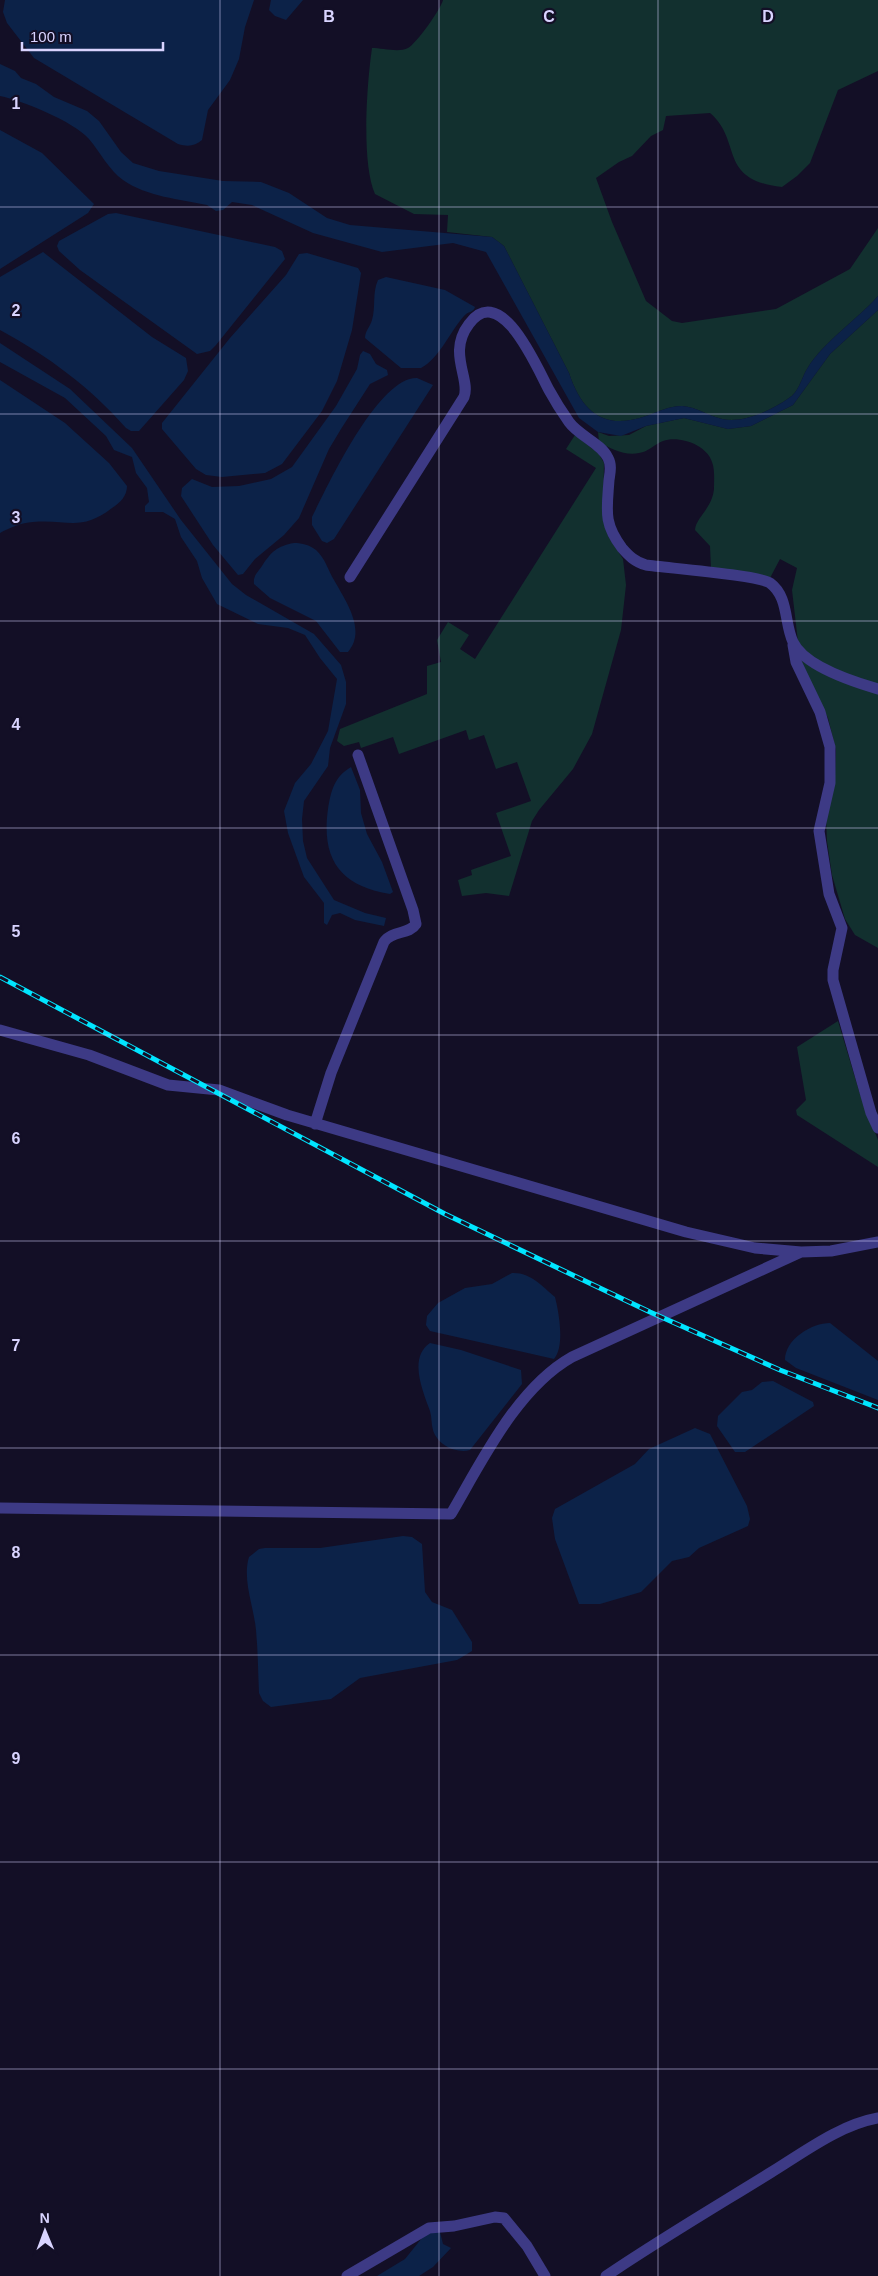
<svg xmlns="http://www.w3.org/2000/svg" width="878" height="2276" font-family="Arial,sans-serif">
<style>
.green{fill:#12302f}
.water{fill:#0c2248}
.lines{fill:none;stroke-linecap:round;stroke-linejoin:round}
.minor{stroke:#3d3a85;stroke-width:11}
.rail-casing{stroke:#00e5ff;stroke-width:5}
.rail{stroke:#130f26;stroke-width:3;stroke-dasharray:9;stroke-linecap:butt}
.grid{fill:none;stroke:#d9d4ff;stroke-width:1;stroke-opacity:0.55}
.grid-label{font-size:16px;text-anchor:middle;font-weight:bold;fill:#d9d4ff;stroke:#130f26;stroke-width:4.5;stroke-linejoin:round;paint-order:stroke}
</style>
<rect width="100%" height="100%" fill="#130f26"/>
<path class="green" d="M443,0H878V71L838,90L810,163L797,176L782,187C717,180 743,141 710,113L666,116L663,130L651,136L632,156L619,162L596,178L612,222L646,301L672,321L682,323L776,309L850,269L878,228V296C856,321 824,341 807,369C801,379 799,392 789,398C772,410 743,424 722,419C708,416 697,407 682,406C669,406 658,412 646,416C604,431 582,412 569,373L504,246L492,237L447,232L448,215L414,214L375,194C361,162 367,83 372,48C382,48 399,53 408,48C416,44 441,9 443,0Z
M878,310V948L855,935L845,919L832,875L827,841L826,818L835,776L836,750L828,718L801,668L792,590L797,568L780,559L770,578L711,568L710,546L695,530C696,517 712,509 714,489C714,482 715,469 712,462C707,445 679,435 663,441C655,444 648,452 639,453C625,456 611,449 599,442L598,432L609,436L629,435L646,426L684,418L728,429L751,426L793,405L830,354Z
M575,435L599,454L604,463L603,519L608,536L623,559L626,585L621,630L592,734L573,769L539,810L532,821L509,896L486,893L462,896L458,880L472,875L471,870L511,856L496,813L531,801L517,762L496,769L484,735L469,740L466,730L399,754L393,737L361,748L359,742L344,746L337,741L340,729L427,694V666L441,662L437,640L448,622L469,635L460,649L475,659L596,468L566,449Z
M838,1021L859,1091L878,1140V1167L797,1115L796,1110L806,1100L797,1047Z"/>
<path class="water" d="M5,0H254L245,27L239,59L230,80L208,110L202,140C195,146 188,147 178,144L34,58L7,23L3,12Z
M271,0H303L286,20L275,16L269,10Z
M0,64L15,71L21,78L36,84L54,97L87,111L99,121L121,152L133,163L159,171L223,181L261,182L289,193L327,218L350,225L492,237L504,246L569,373C582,412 604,431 646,416C658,412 669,406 682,406C697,407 708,416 722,419C743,424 772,410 789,398C799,392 801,379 807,369C824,341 856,321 878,296V310L830,354L793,405L751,426L728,429L684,418L646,426L621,436L598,432L579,418L486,252L453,243L382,252L313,233L252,205L232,202L223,210L216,211L207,205C180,199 147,197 123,180C109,170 100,152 89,139C73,121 23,101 0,96Z
M0,130L42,153L94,204L88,213L0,269Z
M116,213L275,247L282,251L285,259L216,345L210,351L197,354L80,270L59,251L57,246L59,241L108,214Z
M43,252L152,337L186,358L188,371L184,380L139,431H131L126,428C90,387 48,356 0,330V277Z
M307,253L358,268L361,273L352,330L337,381L322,411L282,464L265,473L222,477L206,475L196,469L162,429V423L230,338L286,275L299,254Z
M386,277L445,290L475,307C473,313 468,311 464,316C451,330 439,359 421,368H401L365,338C365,331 370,327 372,320C376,307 372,293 378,280Z
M0,343L70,389L132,448L181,520L232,584L246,595L314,634L341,665L346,682V704L330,748L328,766L304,801L302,819L303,841L307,858L334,900L365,913L386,918L384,926L355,920L340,913L332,915L327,925L324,923V903L304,877L288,833L284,811L295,783L311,764L328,731L337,679L320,658L305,635L288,628L258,624L217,604L202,578L197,561L181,537L175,519L163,512H145V506L149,502L147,488L136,473L132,457L114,450L106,436L65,398L0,362Z
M363,351L370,354L376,364L387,370L388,375L370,384L341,429L329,449L299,518L284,535L255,559L243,574L238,575L213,545L181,496L182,488L192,479L212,487L239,486L271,479L292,467L336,406L357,369L360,355Z
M417,378L433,385L334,539L327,543L322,541L312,525V517C328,485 378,377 417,378Z
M0,380L65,423L109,463L127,486C127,496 120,503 112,508C81,532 68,519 33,522C21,523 11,527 0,533Z
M294,543C303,543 309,545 316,550C325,558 328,570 334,580C345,600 367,630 348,652H340L316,621L270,598L254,584C253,576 257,573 262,566C271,552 277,546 294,543Z
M351,767L360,790L361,813L367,834L382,862L393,892L390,894C340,886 321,859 328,809C331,791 334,777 351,767Z
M512,1273C530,1272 542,1286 555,1297C559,1313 565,1346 554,1359L430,1331L426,1325L427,1316L438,1303L465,1288L492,1284Z
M830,1323L878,1361V1400L796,1368L785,1360C785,1339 812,1323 830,1323Z
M430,1343L461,1350L521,1370L522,1384L470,1450C457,1454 437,1445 433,1430C431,1424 432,1417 430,1411C423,1391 408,1358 430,1343Z
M773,1381L813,1402L814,1406L745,1452H735L717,1426L718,1416L742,1392L752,1390L762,1382Z
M695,1428L710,1434L747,1506L750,1519L748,1526L699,1548L689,1557L672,1561L641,1592L600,1604H579L555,1539L552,1518L555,1509L635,1464L649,1449Z
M403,1536L412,1537L422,1544L425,1592L432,1602L452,1610L472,1642V1651L457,1660L360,1678L331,1699L271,1707L263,1701L259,1693C258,1672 258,1651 256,1630C254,1607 242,1580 249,1557L259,1549L265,1548H320Z
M440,2232L443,2244L451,2248L433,2267L419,2276H377L405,2259L426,2233Z"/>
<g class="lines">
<path class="minor" d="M350,577L464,397C471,379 447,353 469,324C501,280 538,370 549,390C555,401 562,412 569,422C579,436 601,443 608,458C612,465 610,473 609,480C607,510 603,523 622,548C629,556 635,562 646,565C667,568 758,575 770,583C789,597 784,623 793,642C804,666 854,682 878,689
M793,645L796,662L820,712L830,747V783L819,831L829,894L842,928L833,970V980L871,1113L878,1128
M0,1030L89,1055L168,1085L219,1090L287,1115L686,1232L755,1248L801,1252L831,1251L878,1242
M315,1124L331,1073L384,942C392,930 409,935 416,924L413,910L358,755
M0,1508L451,1514C482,1461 517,1388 572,1357L801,1252
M347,2276L429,2228L454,2226L495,2217L504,2218L527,2246L545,2276
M606,2276C659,2240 715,2207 770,2173C803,2153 839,2125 878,2118"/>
<g class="rail-casing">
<path id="rail" d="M0,977L445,1214L650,1312L780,1370L878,1408"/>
</g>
<use href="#rail" class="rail"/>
</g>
<path class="grid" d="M220,0V2276M439,0V2276M658,0V2276M0,207H878M0,414H878M0,621H878M0,828H878M0,1035H878M0,1241H878M0,1448H878M0,1655H878M0,1862H878M0,2069H878"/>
<g class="grid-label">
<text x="329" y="22">B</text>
<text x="549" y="22">C</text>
<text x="768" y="22">D</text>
<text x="16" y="109">1</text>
<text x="16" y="316">2</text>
<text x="16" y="523">3</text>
<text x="16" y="730">4</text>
<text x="16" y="937">5</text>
<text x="16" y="1144">6</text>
<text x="16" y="1351">7</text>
<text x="16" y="1558">8</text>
<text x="16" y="1764">9</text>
</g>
<g transform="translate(45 2231) rotate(359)" stroke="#130f26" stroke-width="4" paint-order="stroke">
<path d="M0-4L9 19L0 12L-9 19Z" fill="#d9d4ff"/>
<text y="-8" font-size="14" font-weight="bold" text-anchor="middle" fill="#d9d4ff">N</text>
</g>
<path d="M22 42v8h141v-8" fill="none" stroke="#d9d4ff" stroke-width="2.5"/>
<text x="30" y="42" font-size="15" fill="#d9d4ff" stroke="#130f26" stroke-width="4" paint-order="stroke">100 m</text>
</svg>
